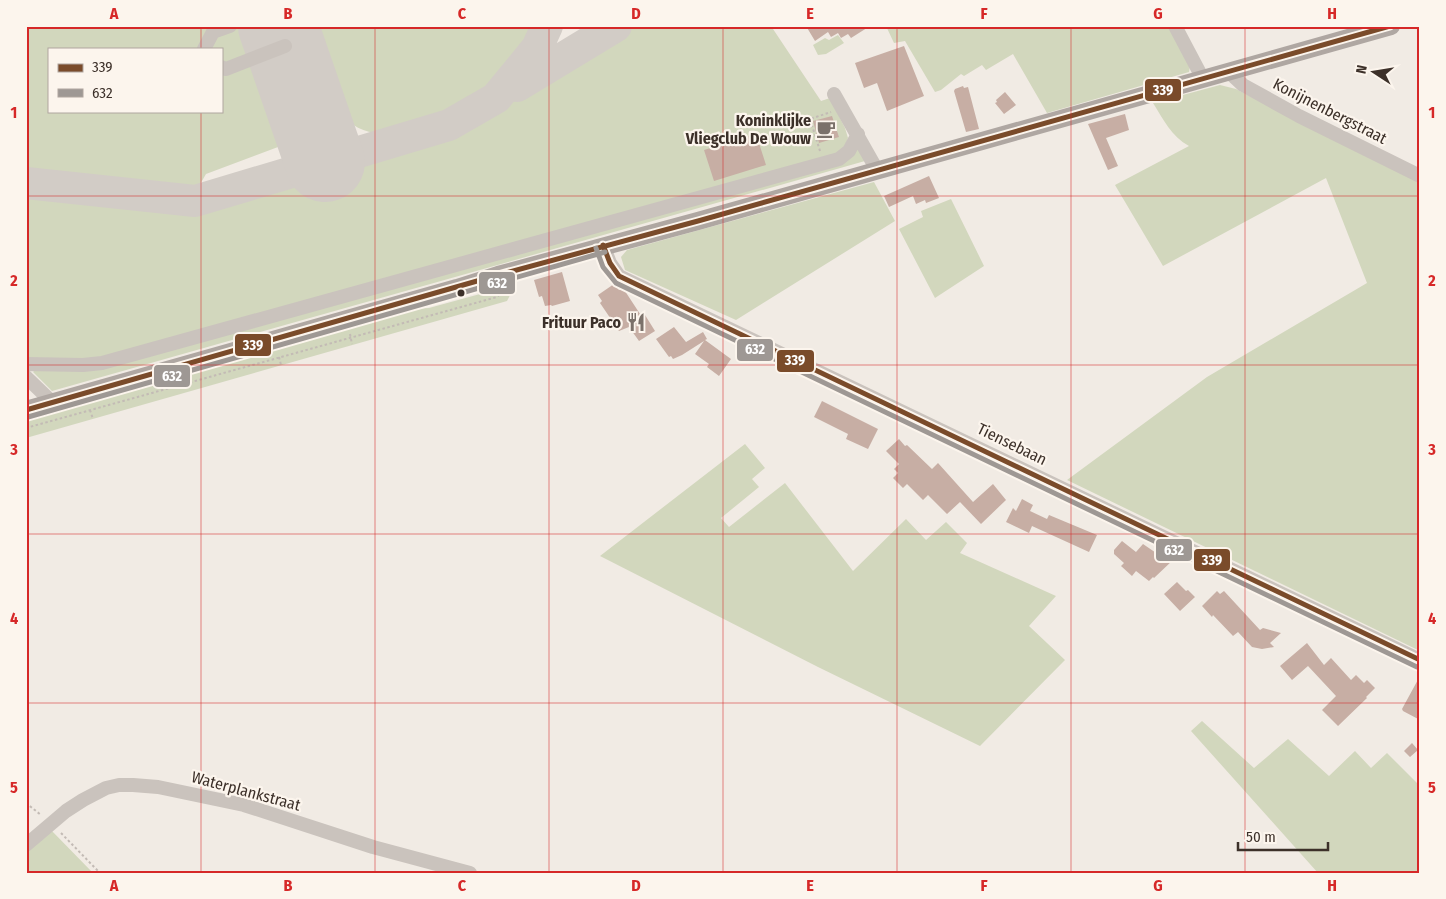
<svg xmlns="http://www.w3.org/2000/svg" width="1446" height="899" font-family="'Fira Sans Condensed',sans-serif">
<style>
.green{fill:#d2d7bd;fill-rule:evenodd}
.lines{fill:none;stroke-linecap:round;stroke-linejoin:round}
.taxiway{stroke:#d2ccc6;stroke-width:32}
.runway{stroke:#d2ccc6;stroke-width:80}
.building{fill:#c7aea4}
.path{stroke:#c3bbb5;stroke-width:2;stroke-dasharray:2.5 2.5;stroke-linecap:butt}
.minor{stroke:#cac3bd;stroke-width:14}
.major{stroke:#afa7a2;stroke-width:18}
.bus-1-casing{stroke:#fcf5ed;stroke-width:9}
.bus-2-casing{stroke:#fcf5ed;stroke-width:9}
.bus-1{stroke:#7a4b2a;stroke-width:5}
.bus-2{stroke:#9e9894;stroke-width:5}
.grid{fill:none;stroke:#d62828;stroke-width:1;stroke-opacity:0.55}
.bus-dot{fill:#3c3029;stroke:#fcf5ed;stroke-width:2}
.labels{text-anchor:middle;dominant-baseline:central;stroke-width:4.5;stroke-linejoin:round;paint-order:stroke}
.street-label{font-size:16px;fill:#3c3029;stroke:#fcf5ed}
.poi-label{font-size:16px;font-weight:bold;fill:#3c3029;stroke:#fcf5ed;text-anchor:end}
.line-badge{stroke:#fcf5ed;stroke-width:2}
.badge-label{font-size:14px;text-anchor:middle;font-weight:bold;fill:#fff}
.neatline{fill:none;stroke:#d62828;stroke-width:2}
.grid-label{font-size:16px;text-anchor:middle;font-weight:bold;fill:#d62828}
</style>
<rect width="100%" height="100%" fill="#f1ebe4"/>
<path class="green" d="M26,26H246L278,116L281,128L278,147L206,174L195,193L26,178ZM49,49H221V111H49Z
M306,26H536C522,49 505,75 484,92C465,107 445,115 423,123C388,135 363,142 337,109C331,101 328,90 325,81C319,62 313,44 306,26Z
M633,26H771L821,101L830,98L845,128L848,138L842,153L100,360L26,361V192L205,209L224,206L241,202L454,128L525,92Z
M886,26H1169L1190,66L1189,72L1047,113L1013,54L986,70L982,65L964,76L961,74L941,90L935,92L905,41L894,43Z
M838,35L844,43L826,54L818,55L813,45L825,38L829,40Z
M1220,85L1236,89L1420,183V651L1067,480L1207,377L1367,283L1326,178L1163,266L1115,185L1189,146C1172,137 1163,119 1153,103Z
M859,148L865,161L52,391L33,372L38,367L84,368Z
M874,182L895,221L736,320L625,270L621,257L627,250Z
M951,199L984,266L935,298L899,229L923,217L921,211Z
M516,284L507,301L26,438V417L410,309L429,308Z
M745,444L765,468L752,479L759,487L721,518L729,527L785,483L853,571L906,519L926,540L946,522L967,543L960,553L1056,596L1029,626L1065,660L980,746L818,667L600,556Z
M1202,721L1254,768L1288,739L1329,776L1355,751L1371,768L1387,753L1420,786V873H1318L1191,731Z
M51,830L93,873H26V851Z"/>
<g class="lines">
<path class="taxiway" d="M517,86L616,26
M26,183L195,201L449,125L496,98L537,48L547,26"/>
<path class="runway" d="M278,26L325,162"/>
</g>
<path class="building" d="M806,26H870L851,38L848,34L841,38L838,33L831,37L828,32L815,41Z
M904,46L924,96L887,111L877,83L864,88L855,63Z
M963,86L964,88L968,87L979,129L966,132L954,91L955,89Z
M1005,92L1016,105L1004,114L995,103L997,102L996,100Z
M1125,114L1129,130L1106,138L1118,166L1108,170L1088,124Z
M832,116L839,137L819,143L813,121Z
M756,134L766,165L714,181L704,150Z
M929,176L939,198L926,203L925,200L916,204L913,196L889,207L884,196Z
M562,272L570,301L552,306L551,305L545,306L542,296L539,297L534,280Z
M614,284L619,290L623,288L642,317L645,315L655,331L639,341L629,327L619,331L600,303L602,301L598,295Z
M674,327L686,342L703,332L707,339L705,340L731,359L719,376L707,367L709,364L695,354L704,341L682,355L673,359L671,356L669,357L656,339Z
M822,401L878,429L868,449L846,439L848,434L814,417Z
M899,439L905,446L907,445L932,469L938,463L973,502L993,484L1006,500L981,524L960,502L947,514L928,495L923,500L907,484L903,488L893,478L898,473L894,469L899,464L886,451Z
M1022,499L1033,505L1030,511L1047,519L1049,515L1097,535L1089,552L1032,526L1029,533L1006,522L1013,508L1016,511Z
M1122,541L1136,552L1143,544L1162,557L1167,553L1173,560L1154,578L1153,577L1149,581L1136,571L1132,576L1121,566L1124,563L1114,554V550Z
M1177,582L1186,591L1188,590L1195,597L1180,611L1164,594Z
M1217,591L1220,594L1224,591L1260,630L1263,628L1281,633L1270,643L1274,647L1262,649L1252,647L1238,632L1233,636L1213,615L1212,617L1202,606Z
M1307,643L1324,665L1331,658L1351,680L1356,675L1364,683L1367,680L1375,688L1366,697L1367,698L1338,726L1322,710L1336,696L1308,666L1292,680L1280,666Z
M1420,676V720L1403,711L1402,709Z
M1412,743L1418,750L1410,757L1404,751Z"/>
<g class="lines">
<path class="path" d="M820,151L810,119L831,112
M350,334L352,344
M279,357L281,365
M90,410L93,419
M26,428L497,297L505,289
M26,803L41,815
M61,833L100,873"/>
<path class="minor" d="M1175,26L1203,79
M204,49L213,32L230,26
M221,67L226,69L285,46
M1229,72L1243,85L1299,116L1420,176
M834,94L877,170
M603,245L610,263L619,276L1420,660
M26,364L83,365L102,363L839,159L849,151L858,134
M26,377L53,403
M26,845L66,811L83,800L106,788L119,785H133L158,787L244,805L373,847L470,873"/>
<path class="major" d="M26,410L457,288L498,275L698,221L1391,26"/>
<g class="bus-1-casing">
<path id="bus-1" d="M603,245L610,263L619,276L1420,660
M26,410L498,275L698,221L1390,26"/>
</g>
<g class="bus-2-casing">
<path id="bus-2" d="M596,248L603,267L616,283L1417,667
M28,417L605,252"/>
</g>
<use href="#bus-1" class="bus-1"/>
<use href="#bus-2" class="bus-2"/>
</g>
<path class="grid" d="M201,26V49M375,26V873M549,26V873M723,26V873M897,26V873M1071,26V873M1245,26V873M201,111V873M26,196H1420M26,365H1420M26,534H1420M26,703H1420"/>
<defs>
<g id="cafe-bare" transform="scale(1.5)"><path d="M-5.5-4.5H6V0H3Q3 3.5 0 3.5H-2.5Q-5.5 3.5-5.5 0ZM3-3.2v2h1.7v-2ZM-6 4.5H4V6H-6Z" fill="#7b716a" stroke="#fcf5ed" stroke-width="2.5" paint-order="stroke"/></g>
<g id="restaurant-bare" transform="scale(1.5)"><path d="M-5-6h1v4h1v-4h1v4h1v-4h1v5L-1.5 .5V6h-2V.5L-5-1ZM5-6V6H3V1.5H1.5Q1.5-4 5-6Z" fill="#7b716a" stroke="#fcf5ed" stroke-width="2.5" paint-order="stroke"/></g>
</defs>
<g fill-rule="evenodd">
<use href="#cafe-bare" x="826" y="129"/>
<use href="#restaurant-bare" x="636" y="322"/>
</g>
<circle class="bus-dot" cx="461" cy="293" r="4.5"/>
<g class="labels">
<g class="street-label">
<text transform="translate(1330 111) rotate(27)">Konijnenbergstraat</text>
<text transform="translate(1012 444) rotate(26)">Tiensebaan</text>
<text transform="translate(246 791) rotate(15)">Waterplankstraat</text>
</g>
<g class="poi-label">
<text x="811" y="120">Koninklijke<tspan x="811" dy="18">Vliegclub De Wouw</tspan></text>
<text x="621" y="322">Frituur Paco</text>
</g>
</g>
<g class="line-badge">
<rect x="1144" y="78" width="38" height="24" rx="5" fill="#7a4b2a"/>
<rect x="478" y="271" width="38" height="24" rx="5" fill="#9e9894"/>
<rect x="234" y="333" width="38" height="24" rx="5" fill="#7a4b2a"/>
<rect x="736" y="338" width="38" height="24" rx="5" fill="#9e9894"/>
<rect x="776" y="349" width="39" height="24" rx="5" fill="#7a4b2a"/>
<rect x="153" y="364" width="38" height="24" rx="5" fill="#9e9894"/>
<rect x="1155" y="538" width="38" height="24" rx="5" fill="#9e9894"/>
<rect x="1193" y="548" width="38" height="24" rx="5" fill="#7a4b2a"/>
</g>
<g class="badge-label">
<text x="1163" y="95">339</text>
<text x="497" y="288">632</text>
<text x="253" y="350">339</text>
<text x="755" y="354">632</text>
<text x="795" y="365">339</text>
<text x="172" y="381">632</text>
<text x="1174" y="555">632</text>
<text x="1212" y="565">339</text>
</g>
<rect width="1446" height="899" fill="none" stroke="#fcf5ed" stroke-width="55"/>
<rect x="48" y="48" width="175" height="65" fill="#fcf5ed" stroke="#afa69f"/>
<rect x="58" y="64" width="25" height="8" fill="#7a4b2a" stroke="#afa69f"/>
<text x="92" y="72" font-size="15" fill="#3c3029">339</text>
<rect x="58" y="89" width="25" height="8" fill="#9e9894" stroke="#afa69f"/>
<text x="92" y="98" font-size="15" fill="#3c3029">632</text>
<g transform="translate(1374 72) rotate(282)" stroke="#fcf5ed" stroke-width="4" paint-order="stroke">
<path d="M0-4L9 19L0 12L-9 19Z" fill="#3c3029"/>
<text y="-8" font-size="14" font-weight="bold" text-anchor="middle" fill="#3c3029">N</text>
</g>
<path d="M1238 842v8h90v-8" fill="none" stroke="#3c3029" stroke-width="2.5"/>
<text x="1246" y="842" font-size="15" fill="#3c3029" stroke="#fcf5ed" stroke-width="4" paint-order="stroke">50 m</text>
<rect x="28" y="28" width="1390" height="844" class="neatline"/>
<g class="grid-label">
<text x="114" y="19">A</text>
<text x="288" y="19">B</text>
<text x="462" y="19">C</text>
<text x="636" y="19">D</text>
<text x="810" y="19">E</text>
<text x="984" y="19">F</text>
<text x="1158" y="19">G</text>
<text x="1332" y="19">H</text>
<text x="14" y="118">1</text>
<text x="1432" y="118">1</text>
<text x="14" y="286">2</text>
<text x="1432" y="286">2</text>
<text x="14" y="455">3</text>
<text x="1432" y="455">3</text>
<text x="14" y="624">4</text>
<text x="1432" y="624">4</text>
<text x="14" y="793">5</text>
<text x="1432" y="793">5</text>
<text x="114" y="891">A</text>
<text x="288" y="891">B</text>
<text x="462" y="891">C</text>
<text x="636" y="891">D</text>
<text x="810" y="891">E</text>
<text x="984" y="891">F</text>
<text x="1158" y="891">G</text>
<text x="1332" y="891">H</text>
</g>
</svg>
